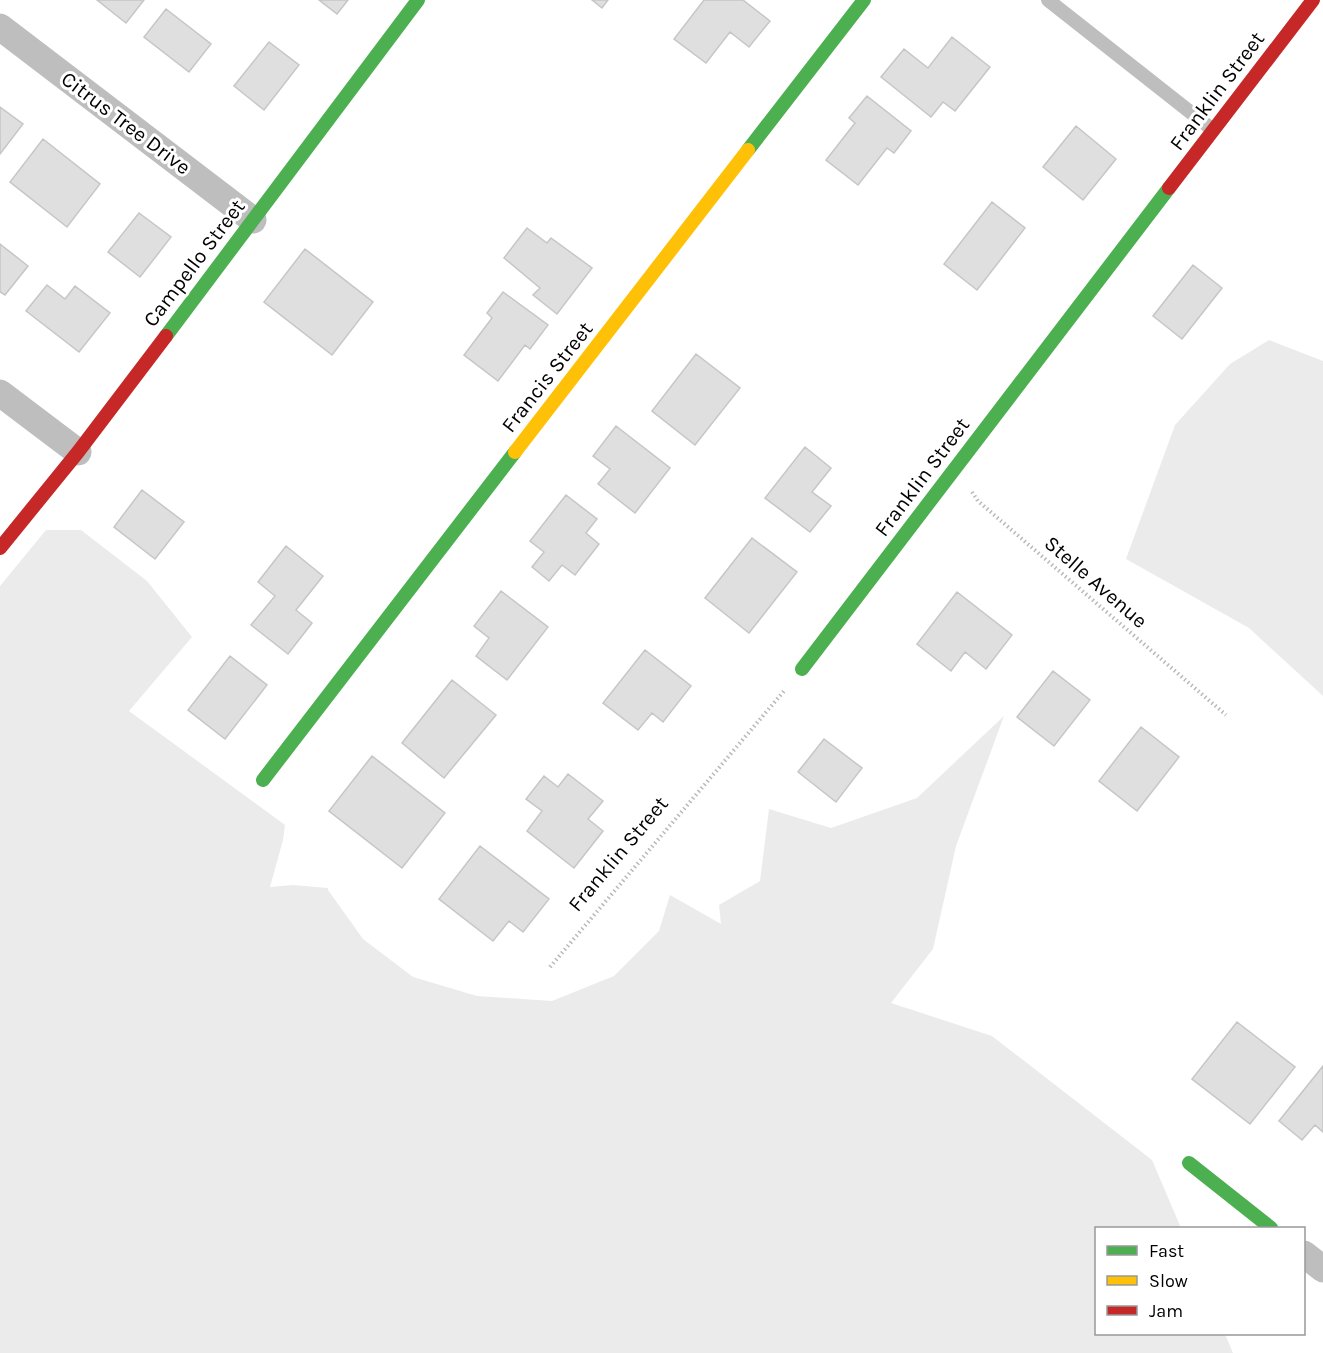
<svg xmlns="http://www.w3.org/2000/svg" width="1323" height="1353" font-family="Karla,sans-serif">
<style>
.green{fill:#ebebeb}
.building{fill:#dfdfdf;stroke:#c6c6c6;stroke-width:1.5}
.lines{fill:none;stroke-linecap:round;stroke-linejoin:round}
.path{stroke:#b9b9b9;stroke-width:4;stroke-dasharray:1.5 3;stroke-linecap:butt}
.lane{stroke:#bebebe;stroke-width:14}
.street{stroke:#bebebe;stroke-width:27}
.fast{stroke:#4caf50;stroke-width:14}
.slow{stroke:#ffc107;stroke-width:14}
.jam{stroke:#c62828;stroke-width:14}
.labels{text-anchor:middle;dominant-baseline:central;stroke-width:6;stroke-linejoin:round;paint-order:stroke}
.street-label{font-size:21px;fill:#000;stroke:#fff}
</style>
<rect width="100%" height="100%" fill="#fff"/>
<path class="green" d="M1269,340L1323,361V696L1249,628L1126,559L1175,425L1230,364Z
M46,530H81L147,581L192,637L129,711L285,825L283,840L270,887L293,885L328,888V890L363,939L413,977L477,996L552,1001L614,976L659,931L670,895L721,924L719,905L760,881L769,809L831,828L917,798L1004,716L956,846L933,949L891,1003L992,1036L1152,1160L1181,1228H1096V1334H1225L1233,1353H0V586Z"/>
<path class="building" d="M97,0H144L126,23Z
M319,0H348L337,14Z
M592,0H608L602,8Z
M704,0H743L770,21L749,47L730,32L706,63L674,39Z
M166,9L211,44L189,72L144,37Z
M952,37L990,67L955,111L943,102L931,117L881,77L904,49L928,68Z
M269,42L299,65L264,110L234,86Z
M867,96L911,131L894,153L887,148L858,185L826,160L855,123L849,118Z
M0,107L23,124L0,154Z
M1076,126L1116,159L1083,200L1043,167Z
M43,139L100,184L67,227L10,182Z
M992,202L1025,228L977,290L944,264Z
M139,213L171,237L140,277L108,252Z
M527,228L547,243L551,238L592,268L557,314L533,295L540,288L504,258Z
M0,244L28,266L5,295L0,292Z
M305,249L373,302L332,355L264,302Z
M1193,265L1222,288L1182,339L1153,316Z
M47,285L65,299L75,286L110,313L79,352L26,311Z
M503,292L548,325L530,349L525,345L498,381L464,355L492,318L487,313Z
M696,354L740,388L695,445L652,411Z
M616,426L670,468L635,513L598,484L610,469L593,456Z
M805,447L831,468L812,492L831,506L810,532L765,498Z
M142,490L184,522L155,559L114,527Z
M566,495L597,519L586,533L599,544L575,575L562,565L549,581L532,567L544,552L530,541Z
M752,538L797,572L749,633L705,598Z
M286,546L323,576L296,610L312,623L288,654L251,625L275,596L258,582Z
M501,591L548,627L507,680L476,656L489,638L474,626Z
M957,592L1012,635L986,669L965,652L951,671L917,644Z
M645,650L691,686L663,722L652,713L638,730L603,703Z
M230,656L267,685L225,739L188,710Z
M1053,671L1090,700L1054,746L1017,717Z
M452,680L496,715L444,778L402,743Z
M1141,727L1179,757L1137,811L1099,781Z
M824,739L862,768L836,802L798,772Z
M372,756L445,813L402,868L329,811Z
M568,774L603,801L588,819L603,831L574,868L527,831L542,811L526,799L544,776L558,787Z
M480,846L549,899L523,932L509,921L493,941L439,899Z
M1237,1022L1295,1067L1250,1124L1192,1079Z
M1323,1066V1132L1315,1125L1302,1140L1279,1121Z"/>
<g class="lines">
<path class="path" d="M972,492L978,501L1226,715
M550,967L784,691"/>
<path class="lane" d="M1048,0L1213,130"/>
<path class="street" d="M0,27L253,220
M0,393L78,452
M1304,1254L1323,1269"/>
<path class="fast" d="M748,150L864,0
M166,336L418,0
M802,669L1169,188
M263,780L515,452
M1189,1163L1271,1228"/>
<path class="slow" d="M515,452L748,150"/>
<path class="jam" d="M1169,188L1313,0
M0,548L78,452L166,336"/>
</g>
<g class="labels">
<g class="street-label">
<text transform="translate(1217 91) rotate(-53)">Franklin Street</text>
<text transform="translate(126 123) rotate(37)">Citrus Tree Drive</text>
<text transform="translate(194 263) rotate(-53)">Campello Street</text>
<text transform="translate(547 377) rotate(-52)">Francis Street</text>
<text transform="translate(922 477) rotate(-53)">Franklin Street</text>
<text transform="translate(1096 582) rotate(41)">Stelle Avenue</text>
<text transform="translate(618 854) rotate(-50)">Franklin Street</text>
</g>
</g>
<rect x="1095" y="1227" width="210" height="108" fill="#ffffff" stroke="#999999" stroke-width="1.5"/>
<rect x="1107" y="1246" width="30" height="9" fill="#4caf50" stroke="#999999" stroke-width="1.5"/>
<text x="1149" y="1257" font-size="18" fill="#000000">Fast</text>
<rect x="1107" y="1276" width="30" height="9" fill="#ffc107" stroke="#999999" stroke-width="1.5"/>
<text x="1149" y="1287" font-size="18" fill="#000000">Slow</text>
<rect x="1107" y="1306" width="30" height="9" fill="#c62828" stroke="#999999" stroke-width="1.5"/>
<text x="1149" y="1317" font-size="18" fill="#000000">Jam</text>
</svg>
